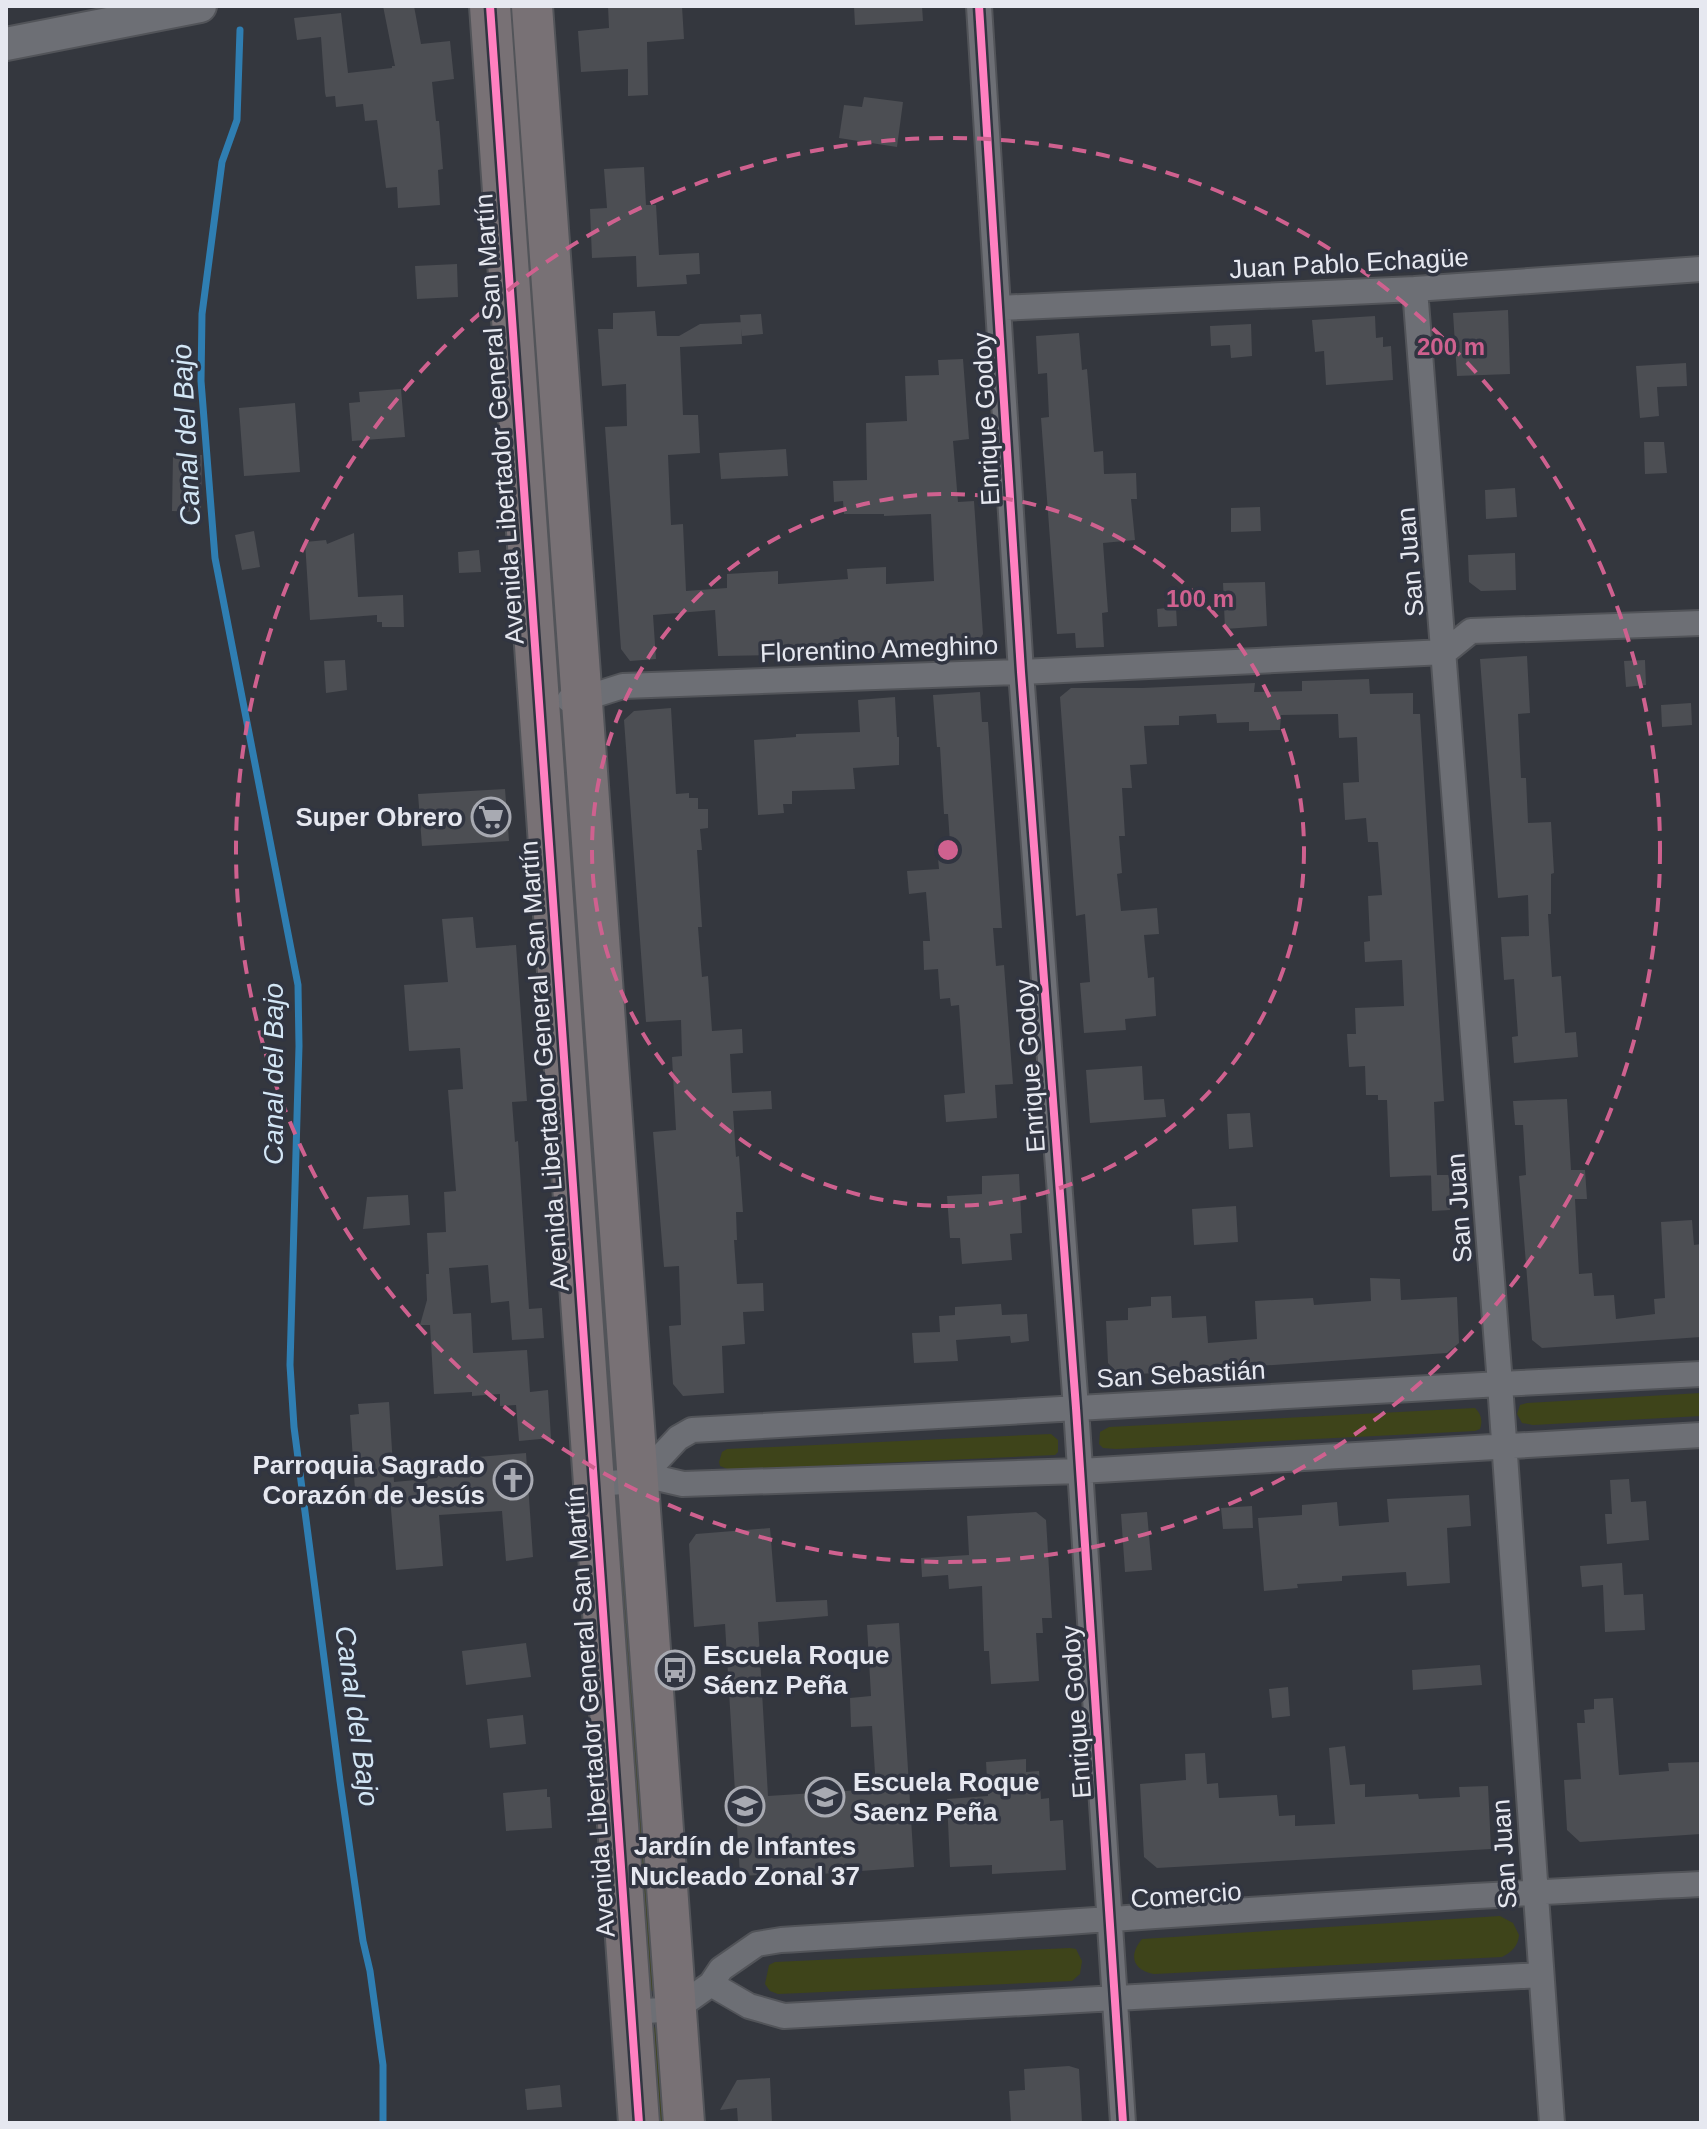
<svg xmlns="http://www.w3.org/2000/svg" width="1707" height="2129" font-family="Helvetica,sans-serif">
<style>
.green{fill:#3e441a}
.lines{fill:none;stroke-linecap:round;stroke-linejoin:round}
.stream{stroke:#2f7eb2;stroke-width:7}
.building{fill:#4c4e53}
.minor-casing{stroke:#525459;stroke-width:28}
.tertiary-casing{stroke:#525459;stroke-width:36}
.primary-casing{stroke:#525459;stroke-width:44}
.minor{stroke:#6d6f75;stroke-width:24}
.tertiary{stroke:#6d6f75;stroke-width:32}
.primary{stroke:#787175;stroke-width:40}
.cycleway-casing{stroke:#313541;stroke-width:13}
.cycleway{stroke:#ff80c0;stroke-width:8}
.ring{fill:none;stroke:#cf618f;stroke-width:4;stroke-dasharray:14 10}
.labels{text-anchor:middle;dominant-baseline:central;stroke-width:7;stroke-linejoin:round;paint-order:stroke}
.street-label{font-size:26px;fill:#e6e8f0;stroke:#313541}
.poi-label{font-size:26px;font-weight:bold;fill:#e6e8f0;stroke:#313541;text-anchor:end}
.water-label{font-size:28px;font-style:italic;fill:#d3e6f5;stroke:#313541}
.centre{fill:#cf618f;stroke:#313541;stroke-width:4}
.ring-label{font-size:24px;text-anchor:middle;font-weight:bold;fill:#cf618f;stroke:#313541;stroke-width:7;stroke-linejoin:round;paint-order:stroke}
</style>
<rect width="100%" height="100%" fill="#34373e"/>
<path class="green" d="M559,716L565,717L618,1465L613,1467Z
M1701,1393V1416L1533,1425L1522,1423L1517,1414L1520,1405L1527,1403Z
M1475,1408C1481,1414 1483,1420 1480,1429L1475,1431L1116,1449L1103,1448L1099,1444L1100,1432L1109,1427Z
M1051,1434L1058,1440V1452L1055,1455L730,1470L720,1466L719,1462L722,1452L727,1449Z
M614,1495H620L655,1990L648,1992Z
M1500,1916L1513,1923L1519,1935C1518,1946 1512,1952 1502,1957L1154,1974C1133,1970 1128,1956 1142,1939Z
M1070,1948L1076,1949L1082,1961L1080,1974L1072,1981L778,1994L770,1991L765,1984L769,1965L775,1962Z
M652,2027L657,2028L668,2123H650Z"/>
<g class="lines">
<path class="stream" d="M240,30L237,120L222,162L202,314L201,381L215,558L298,985L299,1046L290,1365L294,1427L340,1781L363,1941L370,1971L383,2065V2123"/>
</g>
<path class="building" d="M383,6H414L421,44L450,41L454,79L432,82L436,121H439L443,169L438,170L440,205L398,208L397,187L386,188L377,120L365,121L363,104L336,107L335,96L326,97L325,93L321,37L297,40L294,18L341,13L348,73L392,68V66H395Z
M608,6H682L684,39L647,42L648,95L628,96V69L581,72L578,31L609,28Z
M854,6H922L923,21L855,25Z
M864,97L903,102L897,147L839,138L844,105L862,107Z
M644,167L646,205H656L659,255L699,253L700,274L686,275L687,284L637,287L636,256L592,258L590,209L607,208L604,169Z
M457,264L458,297L417,299L415,266Z
M1508,310L1510,374L1457,376L1453,313Z
M655,311L657,336H679L700,324L741,322L742,344L680,347L683,415H698L700,453L668,455L671,525L683,524L686,591L727,588V574L778,571V584L848,579L847,569L886,567V584L934,581L931,514L884,516V514H844L843,501L834,502L833,481L867,480L866,423L907,421L905,376L939,375L938,360L963,359L969,439L953,441L958,502L974,501L983,634L975,648L888,653L718,656L715,610L653,615L656,659L630,661L621,649L605,427L627,426L626,384L602,386L598,329H613V313Z
M761,314L763,334L742,336L740,315Z
M1375,316L1376,338L1383,337V347L1391,346L1393,380L1326,385L1324,351L1315,352L1312,320Z
M1251,324L1252,356L1231,358L1230,345L1211,346L1210,326Z
M1079,333L1082,370L1087,369L1094,452L1103,451L1104,474L1136,473L1137,499H1131L1135,540L1103,543L1108,612L1102,613L1104,647L1076,648L1075,633L1057,634L1041,418L1049,417L1047,373L1038,374L1036,336Z
M1686,363L1687,386L1657,387L1659,416L1640,418L1636,366Z
M401,389L405,437L352,441L349,403L360,402L359,392Z
M295,403L300,472L244,476L239,408Z
M1644,442H1664L1667,473L1645,474Z
M786,449L788,476L721,479L719,453Z
M173,455H202L201,512L172,511Z
M1515,488L1517,517L1486,519L1485,490Z
M1260,507L1261,531L1231,532V508Z
M254,531L260,567L242,570L235,535Z
M354,533L358,597L403,595L404,627H382V622H377V615L310,620L305,542L326,540L327,544Z
M479,550L481,572L459,573L458,552Z
M1515,553L1516,590L1481,591L1469,582L1468,555Z
M1265,582L1267,626L1225,629L1223,583Z
M1176,607L1177,626L1158,627L1157,609Z
M1527,656L1530,713L1518,714L1521,778H1526L1528,823L1551,822L1554,873L1551,874V914H1548L1552,977L1561,976L1565,1033L1576,1032L1578,1057L1514,1063L1512,1037L1518,1036L1514,979L1504,980L1501,937L1529,936L1528,895L1498,898L1480,659Z
M345,660L347,690L326,693L324,661Z
M1645,660L1646,685L1626,687L1624,661Z
M1369,679L1370,694L1413,693V714H1420L1444,1101L1434,1102L1437,1175L1390,1177L1387,1100H1378V1095H1366L1365,1066L1349,1067L1347,1034H1356L1355,1008L1404,1006L1402,960L1365,962L1364,942L1370,941L1368,896L1382,895L1378,842H1368L1366,818L1345,820L1343,783L1359,782L1357,737L1339,738L1338,714L1281,715L1280,730L1249,731V722L1217,723L1216,714L1179,716V725L1144,726L1147,764L1130,765L1132,788H1122L1125,836H1119L1122,873L1117,874L1121,911L1157,908L1159,934L1144,935L1148,978L1154,977L1156,1016L1125,1019L1126,1030L1084,1033L1080,983L1090,982L1085,914L1076,916L1060,697L1071,688H1142L1255,683L1254,692L1302,691V681Z
M980,692L982,722H988L1002,928H993L996,966L1004,965L1013,1084L995,1085L997,1118L946,1122L944,1095L965,1093L959,1005L951,1006L950,998L940,999L938,969L924,970L923,941H930L926,892L909,894L907,871L939,869L938,858L951,857L948,814H944L940,747H937L933,695Z
M895,697L897,737H899V765L853,768L855,789L792,791V804H783L784,813L758,815L754,740L796,737V734L860,732L858,700Z
M1691,703L1692,725L1662,727L1661,705Z
M671,708L676,794L689,793V798H698V809H708V828L700,829L702,850H697L702,927H698L702,977L708,976L712,1031L742,1029L743,1053L730,1054L732,1093L771,1091L772,1109L733,1111L736,1157L739,1156L743,1212H736L737,1240H734L737,1284L763,1283L764,1311L743,1312L745,1344L722,1346L724,1393L683,1396L673,1384L669,1326L681,1325L679,1266L664,1267L653,1132L676,1130L672,1057L682,1056L681,1020L646,1022L624,720L634,711Z
M505,789L509,841L422,846L418,794Z
M473,917L476,948L516,945L527,1101L512,1102L515,1142L518,1141L529,1309L542,1308L544,1338L512,1340L509,1301L491,1303L488,1265L449,1268L453,1314L471,1313L473,1353L527,1350L530,1392L548,1390L551,1438L519,1441L516,1405L500,1406V1394L472,1396V1392L434,1394L430,1325H420L427,1300L426,1274H429L427,1233L446,1232L444,1192L456,1191L448,1090L463,1089L460,1048L409,1051L404,985L448,982L442,919Z
M1142,1066L1144,1100L1164,1099L1166,1117L1090,1123L1086,1070Z
M1567,1099L1571,1170H1585L1587,1199H1575L1579,1274L1592,1273L1594,1296L1614,1295L1616,1319L1655,1314L1654,1299L1665,1298L1661,1222L1692,1220L1694,1245L1701,1244V1337L1542,1348L1532,1340L1519,1176L1526,1175L1523,1125H1515L1513,1101Z
M1250,1113L1253,1147L1229,1149L1227,1114Z
M1019,1174L1022,1233L1010,1234L1012,1260L962,1264L960,1238H950L947,1196L982,1194V1176Z
M1431,1175H1449L1450,1210L1432,1211Z
M408,1195L410,1225L363,1229L367,1197Z
M1236,1206L1238,1242L1194,1245L1192,1209Z
M1370,1278L1400,1279L1401,1300L1457,1297L1459,1343L1447,1353L1156,1373L1120,1375L1108,1363L1106,1321L1128,1320V1308L1151,1306V1297L1171,1296L1172,1318L1206,1316L1208,1343L1257,1339L1255,1301L1313,1298L1314,1305L1371,1301Z
M1001,1304L1002,1315L1027,1314L1029,1341L1011,1343L1010,1336L956,1340L958,1361L914,1363L912,1333L940,1332L939,1316L955,1315V1307Z
M389,1402L394,1482L437,1478L443,1469L455,1468L454,1459L526,1453L533,1557L506,1561L502,1511L439,1515L443,1566L396,1570L390,1497L365,1499L364,1490H355L350,1415L359,1414L358,1404Z
M1629,1479L1631,1502L1646,1501L1649,1540L1607,1544L1605,1514H1612L1610,1480Z
M1469,1495L1471,1526L1447,1528L1450,1583L1407,1586L1406,1572L1342,1576V1581L1297,1584L1298,1588L1264,1591L1258,1518L1302,1515V1505L1337,1502L1339,1526L1389,1522L1387,1499Z
M1252,1506L1253,1528L1223,1529L1221,1508Z
M1036,1512L1046,1520L1052,1618H1042L1043,1633H1036L1039,1681L991,1684L989,1651H984L982,1586L949,1589L948,1575L922,1577L921,1558L969,1555L967,1516Z
M1147,1512L1152,1570L1125,1572L1121,1514Z
M770,1528L776,1602L827,1600L828,1616L758,1622L768,1796L876,1789L872,1726L851,1727L850,1698L871,1696L867,1625L899,1623L914,1867L794,1876V1873L740,1876L725,1624L694,1627L689,1544L696,1534Z
M1622,1563L1624,1595L1643,1594L1645,1630L1605,1632L1603,1585L1582,1587L1580,1566Z
M526,1643L531,1677L466,1685L462,1651Z
M1480,1665L1482,1685L1413,1690L1412,1670Z
M1288,1687L1290,1716L1272,1718L1269,1689Z
M1613,1698L1619,1775L1669,1771L1668,1763L1701,1762V1834L1580,1842L1567,1830L1564,1780L1581,1779L1577,1723H1585L1584,1710L1594,1709V1699Z
M523,1715L526,1744L490,1748L487,1719Z
M1345,1746L1350,1785L1365,1784V1797L1418,1794L1419,1799L1460,1797L1459,1787L1488,1786L1491,1849L1157,1868L1144,1857L1140,1784L1186,1780L1185,1754L1205,1753L1207,1784L1218,1783L1219,1798L1277,1795L1279,1816L1295,1815V1826L1335,1824L1329,1748Z
M1026,1759V1772L1039,1771L1041,1799L1049,1798L1050,1821L1063,1820L1066,1870L992,1874V1865L950,1867L947,1799L988,1796L986,1762Z
M547,1789V1797H550L552,1828L506,1831L503,1793Z
M1069,2066L1079,2069L1082,2122L1011,2123L1009,2091L1025,2090L1024,2069Z
M770,2078L772,2123H738L737,2108L720,2110L737,2080Z
M560,2085L562,2107L527,2110L525,2089Z"/>
<g class="lines">
<g class="minor-casing">
<path id="minor" d="M979,6L1021,672L1076,1408L1123,2123
M1415,289L1500,1384L1552,2123
M999,308L1415,289L1701,269
M569,700L582,699L623,686L1021,672L1445,652L1471,631L1701,623
M638,1481L678,1438L692,1430L1500,1384L1701,1374
M594,1484L638,1481L657,1478L683,1484L1080,1471L1701,1435
M711,1984L749,2006L784,2016L1541,1975
M631,2012L676,2009L711,1984L721,1969L757,1944L781,1940C1087,1922 1394,1898 1701,1884"/>
</g>
<g class="tertiary-casing">
<path id="tertiary" d="M6,44L200,6"/>
</g>
<g class="primary-casing">
<path id="primary" d="M490,6L639,2123
M532,6L684,2123"/>
</g>
<use href="#minor" class="minor"/>
<use href="#tertiary" class="tertiary"/>
<use href="#primary" class="primary"/>
<g class="cycleway-casing">
<path id="cycleway" d="M490,6L639,2123
M979,6L1021,672L1076,1408L1123,2123"/>
</g>
<use href="#cycleway" class="cycleway"/>
</g>
<g class="ring">
<circle cx="948" cy="850" r="356"/>
<circle cx="948" cy="850" r="712"/>
</g>
<defs>
<g id="supermarket-ring" transform="scale(2)"><circle r="9.5" fill="#313541" stroke="#a8aab2" stroke-width="1.5"/><path d="M-6-5.5h2.5l.6 2H6L4.5 2H-2.5L-4.4-4H-6ZM-1.5 3.2a1.3 1.3 0 1 0 .1 0ZM3 3.2a1.3 1.3 0 1 0 .1 0Z" fill="#a8aab2"/></g>
<g id="church-ring" transform="scale(2)"><circle r="9.5" fill="#313541" stroke="#a8aab2" stroke-width="1.5"/><path d="M-1.2-6h2.4v3.5h3.3v2.4h-3.3V6h-2.4V-.1h-3.3v-2.4h3.3Z" fill="#a8aab2"/></g>
<g id="bus-ring" transform="scale(2)"><circle r="9.5" fill="#313541" stroke="#a8aab2" stroke-width="1.5"/><path d="M-5-6H5V4H4V6H2V4H-2V6H-4V4H-5ZM-3.5-4V0h7V-4ZM-3.5 1.2v1.5H-2V1.2ZM2 1.2v1.5H3.5V1.2Z" fill="#a8aab2"/></g>
<g id="school-ring" transform="scale(2)"><circle r="9.5" fill="#313541" stroke="#a8aab2" stroke-width="1.5"/><path d="M0-5L7-2L0 1L-7-2ZM-4 1L0 2.5L4 1V4Q0 6-4 4Z" fill="#a8aab2"/></g>
</defs>
<g fill-rule="evenodd">
<use href="#supermarket-ring" x="491" y="817"/>
<use href="#church-ring" x="513" y="1480"/>
<use href="#bus-ring" x="675" y="1670"/>
<use href="#school-ring" x="825" y="1797"/>
<use href="#school-ring" x="745" y="1806"/>
</g>
<g class="labels">
<g class="street-label">
<text transform="translate(1349 263) rotate(-3)">Juan Pablo Echagüe</text>
<text transform="translate(499 419) rotate(-94)">Avenida Libertador General San Martín</text>
<text transform="translate(986 419) rotate(-93)">Enrique Godoy</text>
<text transform="translate(1410 562) rotate(-95)">San Juan</text>
<text transform="translate(879 649) rotate(-2)">Florentino Ameghino</text>
<text transform="translate(544 1066) rotate(-94)">Avenida Libertador General San Martín</text>
<text transform="translate(1030 1066) rotate(-94)">Enrique Godoy</text>
<text transform="translate(1459 1208) rotate(-94)">San Juan</text>
<text transform="translate(1181 1374) rotate(-3)">San Sebastián</text>
<text transform="translate(590 1712) rotate(-94)">Avenida Libertador General San Martín</text>
<text transform="translate(1076 1712) rotate(-94)">Enrique Godoy</text>
<text transform="translate(1504 1854) rotate(-94)">San Juan</text>
<text transform="translate(1186 1895) rotate(-4)">Comercio</text>
</g>
<g class="poi-label">
<text x="463" y="817">Super Obrero</text>
<text x="485" y="1465">Parroquia Sagrado<tspan x="485" dy="30">Corazón de Jesús</tspan></text>
<text x="703" y="1655" text-anchor="start">Escuela Roque<tspan x="703" dy="30">Sáenz Peña</tspan></text>
<text x="853" y="1782" text-anchor="start">Escuela Roque<tspan x="853" dy="30">Saenz Peña</tspan></text>
<text x="745" y="1846" text-anchor="middle">Jardín de Infantes<tspan x="745" dy="30">Nucleado Zonal 37</tspan></text>
</g>
<g class="water-label">
<text transform="translate(186 435) rotate(-93)">Canal del Bajo</text>
<text transform="translate(273 1074) rotate(-90)">Canal del Bajo</text>
<text transform="translate(357 1716) rotate(82)">Canal del Bajo</text>
</g>
</g>
<circle cx="948" cy="850" r="12" class="centre"/>
<g class="ring-label">
<text x="1451" y="355">200 m</text>
<text x="1200" y="607">100 m</text>
</g>
<rect width="1707" height="2129" fill="none" stroke="#e6e8f0" stroke-width="16"/>
</svg>
